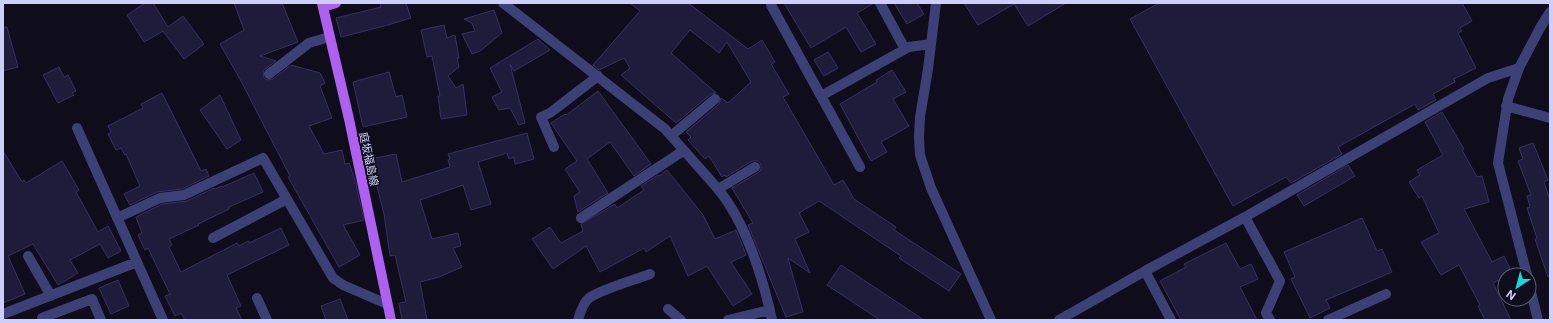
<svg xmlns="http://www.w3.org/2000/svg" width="1553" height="323" font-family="Inter,'Noto Sans JP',sans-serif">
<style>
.building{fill:#1f1c3b;stroke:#363064}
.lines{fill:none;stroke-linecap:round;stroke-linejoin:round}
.minor{stroke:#3d4076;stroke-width:10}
.major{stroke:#ad61ee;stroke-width:10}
.labels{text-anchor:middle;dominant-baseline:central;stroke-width:3.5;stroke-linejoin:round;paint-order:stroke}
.street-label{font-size:11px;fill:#cfcefa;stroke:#0f0d1c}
</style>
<rect width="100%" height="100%" fill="#0f0d1c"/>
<path class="building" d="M145,3H153L168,27L183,16L204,44L184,59L163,31L144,42L127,15Z
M234,3H282L298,42L260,56L276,61L263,71L264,78L267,80L273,79L291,65L320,73L325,83L320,86L332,118L309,126L324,154L342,150L345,164L349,163L355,180L364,220L343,225L360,255L339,267L288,177L290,176L241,81L220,44L244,30Z
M380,3H406L411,18L388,25L341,37L336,18L381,7Z
M630,3H688L748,49L762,40L775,62L771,64L789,94L783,97L834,185L843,180L854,199L896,227L894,230L961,274L949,291L899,258L901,256L819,201L799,213L809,232L795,239L810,273L788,258L803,312L786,317L748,225L753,223L732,188L759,172L761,170V164L758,161H752L726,177L725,175L722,177L709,156L705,159L688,140L691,137L686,132L719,104L721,98L728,103L751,82L727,42L719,53L690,30L671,53L716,93L711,94L676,123L621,75L630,68L624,58L599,70L593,65L640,11Z
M784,3H874L857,13L876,44L861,52L846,27L811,48Z
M894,3H917L924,14L907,24Z
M964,3H1066L1028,26L1014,4L978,25Z
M1159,3H1462L1472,21L1460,28L1462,31L1458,33L1476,68L1454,79L1455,82L1433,94L1436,100L1418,110L1415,104L1338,147L1342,154L1291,183L1286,177L1233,206L1130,19Z
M494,10L502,33L480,51L472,54L462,34L475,31L472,23L464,19Z
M444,25L447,38L455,35L459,58H457L459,67L448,76L456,88L463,84L467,115L441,119L438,96H440L432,56L427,57L421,30Z
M7,27L18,67L3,71V28Z
M538,39L550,50L514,71L510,64L525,123L519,125L510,108L499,110L492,97L502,92L490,68Z
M828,52L838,68L824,76L814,60Z
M59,67L64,77L68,75L76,91L72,93L74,95L58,103L43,75Z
M892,70L906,92L893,99L909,126L881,142L887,152L871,161L840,104L877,82L876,80Z
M389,72L396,97L402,95L407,117L363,127L353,82Z
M598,91L651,164L634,176L610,142L587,159L608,193L578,212L574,196L580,192L565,169L577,161L551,123L565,114L566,115L569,113Z
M162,93L201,171L206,169L209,176L182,189L157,192L130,205L124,194L140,186L126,154L125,155L121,148L116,150L108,134L111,132L108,126L143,108L141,104Z
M220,95L241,140L227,149L200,110Z
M1442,112L1464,149L1462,150L1477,177L1482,176L1489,202L1464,209L1492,262L1504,256L1512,273L1505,275V277L1493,283L1511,320H1485L1478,306L1480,305L1459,265L1441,275L1421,242L1439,233L1422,196L1419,198L1409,182L1420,175L1417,170L1443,155L1425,122Z
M527,133L534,159L515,164L514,157L509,159L507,153L478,162L491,204L471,210L463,185L420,200L432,239L458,233L461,246L453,248L462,267L439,277L420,282L427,320H402L399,303L406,302L395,255L390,256L384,214L370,159L396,154L402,182L450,167L448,160L450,159L448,154Z
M1533,143L1548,180L1544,182L1550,200V276L1548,277L1535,239L1537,238L1527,208L1530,207L1527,196L1531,195L1518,161L1523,159L1519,148Z
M3,151L22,182L24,180L26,183L62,161L79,190L76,192L98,232L108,226L121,251L108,258L100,244L70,260L78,273L58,285L33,244L8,256L25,294L3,303Z
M1348,165L1355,176L1304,206L1297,195Z
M667,170L703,215L715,239L736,230L739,237L746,255L731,262L752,294L733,306L707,266L688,276L670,236L646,252L644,248L600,272L586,246L553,269L532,239L550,227L561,243L583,231L581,224L615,204L617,208L644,190L641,186L658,175L659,176Z
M254,173L263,192L229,207V209L198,224L199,225L169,239L172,245L169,247L181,272L237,243L239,246L248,241L249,243L281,228L289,245L227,275L241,306L236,308L242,320H185L181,313L175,316L165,296L170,294L148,248L145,250L138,235L142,233L136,217L162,204L187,201L214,188L215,189L222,186V187Z
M1362,218L1377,251L1382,249L1392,272L1326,300L1330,308L1310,318L1291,279L1295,277L1284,252Z
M1226,243L1240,269L1251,264L1258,279L1240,287L1257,320H1181L1160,281L1186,267L1184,264Z
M841,265L924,320H880L827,285Z
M118,280L129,306L111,314L99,288Z
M340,299L348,320H326L321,306Z"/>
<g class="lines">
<path class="minor" d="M503,3L665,129L718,189C746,223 763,278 772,320
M771,3V5L860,167
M880,3L905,49
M936,3L928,69L920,117L919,137L920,155L931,188L991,320
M269,74L309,43L329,37
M821,96L909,47L931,44
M1506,106L1550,118
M77,128L163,320
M671,136L715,99
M554,147L541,117L550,113L598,76
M718,189L755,167
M1245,217L1280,281L1266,313L1270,320
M117,218L160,198L184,195L263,158L333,278L343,285L387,304
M581,218L683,151
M213,238L287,199
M28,256L51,296
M1145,271L1171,320
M1527,275L1498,163L1508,99L1519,68L1540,28L1550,12
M1529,284L1538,320
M257,298L267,320
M668,309L681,320
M3,314L137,262
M43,320L42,318L92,299L101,320
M578,320C580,313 583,303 589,298C602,289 634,280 650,274
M728,320L770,310
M1059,320L1145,271L1245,217L1488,78L1519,68
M1328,320L1386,294"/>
<path class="major" d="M322,3L349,119L391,320
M323,7L336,3"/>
</g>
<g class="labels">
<g class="street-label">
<text transform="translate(369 159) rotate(78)">庭坂福島線</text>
</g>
</g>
<rect width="1553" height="323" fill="none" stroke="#cfcefa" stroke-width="8"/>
<g transform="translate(1517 287) rotate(216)"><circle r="19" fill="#0f0d1c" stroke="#5c5a75"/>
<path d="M0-3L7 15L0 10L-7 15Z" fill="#18d7db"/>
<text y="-6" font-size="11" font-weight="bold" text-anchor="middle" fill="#cfcefa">N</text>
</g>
</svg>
